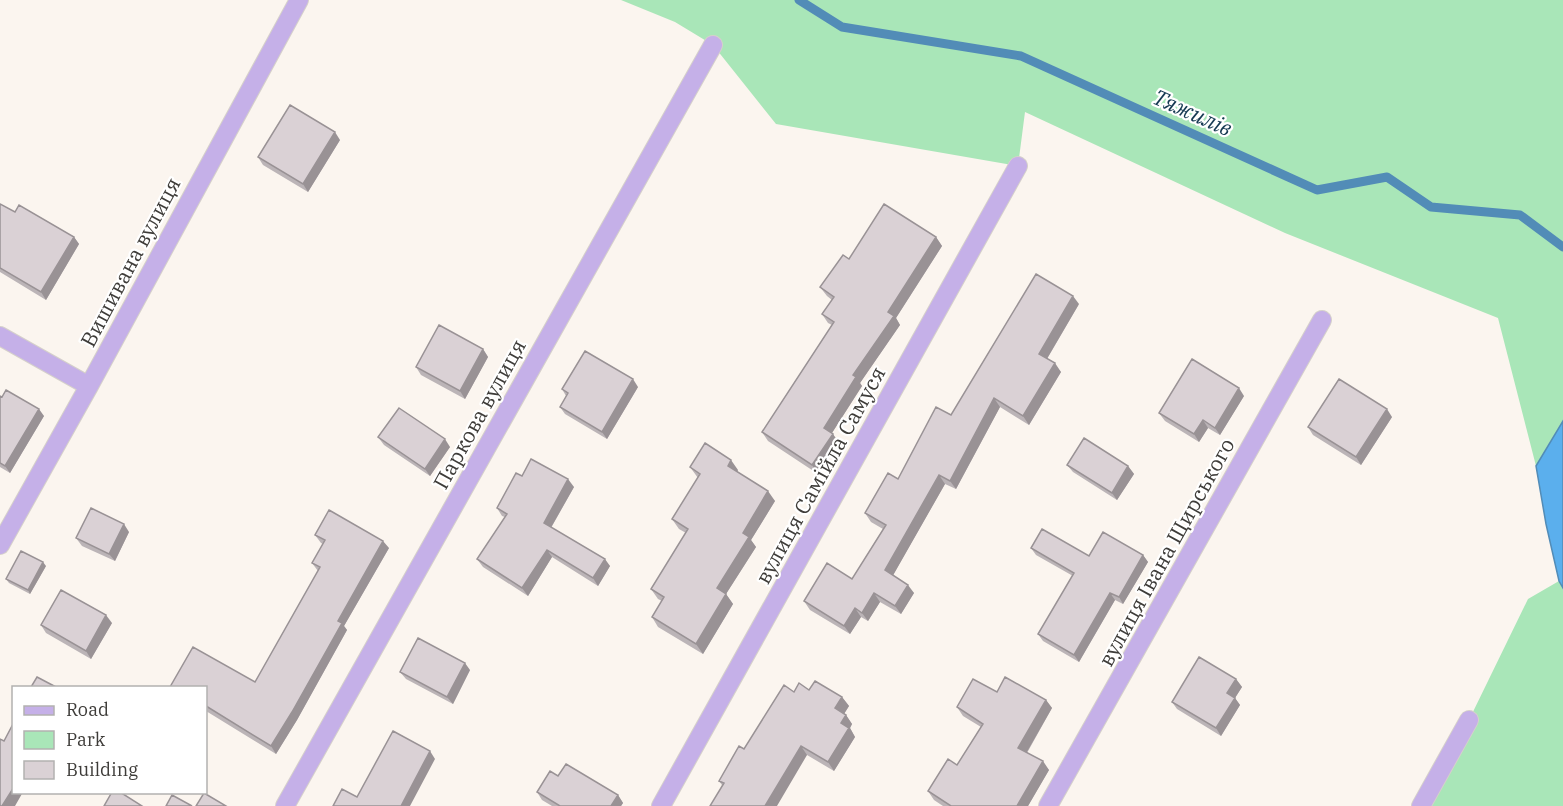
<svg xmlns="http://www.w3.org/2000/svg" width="1563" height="806" font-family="'IBM Plex Serif',serif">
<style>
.green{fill:#a9e6b8}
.water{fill:#5bafed;stroke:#528cb7;stroke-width:1.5}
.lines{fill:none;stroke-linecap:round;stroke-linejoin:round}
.stream{stroke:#528cb7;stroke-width:9}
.minor-casing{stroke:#d5d0cb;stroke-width:20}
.minor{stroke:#c5b0e8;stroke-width:18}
.wall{fill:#bbb4b7}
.shaded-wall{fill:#999295}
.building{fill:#dad1d5;stroke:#999295;stroke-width:1.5}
.labels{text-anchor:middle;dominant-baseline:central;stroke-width:4.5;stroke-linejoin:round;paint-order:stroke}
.street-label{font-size:21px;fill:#3e3c39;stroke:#fff}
.water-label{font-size:22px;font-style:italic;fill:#153952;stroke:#fff}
</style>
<rect width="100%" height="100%" fill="#fbf5ef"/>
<path class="green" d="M621,0H1563V421L1536,466L1498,318L1285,233L1025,112L1018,166L776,124L713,45L675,22Z
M1559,581L1563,588V806H1421L1469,720L1528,599Z"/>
<path class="water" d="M1563,421V588L1559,581L1546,524L1536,466Z"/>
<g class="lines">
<path class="stream" d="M799,0L842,27L1021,56L1317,190L1387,177L1431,207L1520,215L1563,247"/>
<g class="minor-casing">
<path id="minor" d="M0,336L89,386
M0,545L89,386L299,0
M285,806L713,45
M661,806L1018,166
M1048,806L1322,320
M1421,806L1469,720"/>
</g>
<use href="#minor" class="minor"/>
</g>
<path class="wall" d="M340,140L308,192L263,165L258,157Z
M0,204L15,212L74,237L79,244L46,300L0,272Z
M936,237L942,246L896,318L900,325L860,383L862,386L832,433L839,443L818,474L768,441L762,432L832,325L828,323L822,314L832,300L827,296L820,287Z
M1079,304L1047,359L1061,372L1029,425L1000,407L956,489L945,484L893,575L914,593L901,614L880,602L868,621L861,617L850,634L810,610L804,601L852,579L883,529L871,522L865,513L898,479L951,415Z
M483,349L488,357L465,399L421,375L416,367Z
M638,387L607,439L565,414L560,407L566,396L562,389Z
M0,396L44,416L10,473L0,467Z
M1244,396L1220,435L1208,428L1199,442L1165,421L1159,413Z
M1392,417L1361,465L1313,435L1308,427Z
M378,437L450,447L430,476L384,445Z
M1067,465L1128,466L1134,474L1117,500L1073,472Z
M690,467L738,470L737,472L775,501L751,540L756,547L726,594L733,604L703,654L658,627L652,617L662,601L658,599L651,589L686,533L679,529L672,519L698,478Z
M522,476L574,487L551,528L610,566L598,586L552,557L528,596L483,567L477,559L505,517L502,516L497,508Z
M129,532L115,561L82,546L76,538Z
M315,535L389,548L344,626L347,630L297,720L276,754L206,711V687L255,682L318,571L312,563L323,544L321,543Z
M1031,548L1089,556L1143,555L1148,562L1123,604L1115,600L1079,662L1043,641L1038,634L1073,576L1036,555Z
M46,566L30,594L9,583L6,579Z
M112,623L91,659L46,633L41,625Z
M470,670L453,704L406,679L400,672Z
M1236,679L1242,687L1235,698L1240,705L1221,736L1177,709L1172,702Z
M809,690L842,697L849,706L844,714L846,715L852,724L850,728L855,737L834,771L807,755L722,785L719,781L744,749L794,692Z
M997,692L1046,700L1052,708L1027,753L1049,770L1028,806H943L934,800L928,791L957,765L981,727L963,716L957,707Z
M558,776L618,795L623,803L621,806H552L542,800L537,792Z"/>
<path class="shaded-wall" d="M335,132L340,140L308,192L303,184Z
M74,237L79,244L46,300L41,292Z
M936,237L942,246L896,318L900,325L860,383L862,386L830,436L824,428L888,312Z
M1073,296L1079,304L1045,362L1039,354Z
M483,349L488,357L465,399L460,391Z
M1055,363L1061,372L1029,425L1023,416Z
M633,379L638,387L607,439L602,432Z
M1239,388L1244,396L1220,435L1215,428Z
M994,398L1000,407L956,489L950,481Z
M39,409L44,416L10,473L5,466Z
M1387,409L1392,417L1361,465L1356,457Z
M1203,420L1208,428L1199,442L1194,434Z
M833,434L839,443L818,474L812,465Z
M445,439L450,447L430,476L425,469Z
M731,460L738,470L734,476L728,466Z
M1128,466L1134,474L1117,500L1112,493Z
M939,475L945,484L891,579L885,570Z
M568,479L574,487L549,531L544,523Z
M768,491L775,501L751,540L756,547L726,594L733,604L703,654L696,644L717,588L743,533Z
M124,524L129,532L115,561L109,554Z
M383,541L389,548L344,626L347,630L297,720L276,754L271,746L338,621Z
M547,550L552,557L528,596L522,588Z
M1143,555L1148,562L1123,604L1119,597Z
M605,559L610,566L598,586L593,578Z
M43,562L46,566L30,594L28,590Z
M908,585L914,593L901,614L895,606Z
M874,593L880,602L868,621L862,613Z
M1110,593L1115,600L1079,662L1074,655Z
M855,608L861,617L850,634L844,626Z
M106,615L112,623L91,659L86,651Z
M465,663L470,670L453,704L447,697Z
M1236,679L1242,687L1233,701L1227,693Z
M842,697L849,706L842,717L835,708Z
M1235,698L1240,705L1221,736L1216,728Z
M1046,700L1052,708L1024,757L1018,748Z
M846,715L852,724L850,728L855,737L834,771L828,762L841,723Z
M801,746L807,755L777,806H765Z
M430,751L435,759L410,806H401Z
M1043,761L1049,770L1028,806H1017Z
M14,787V792H23L15,806H2Z
M618,795L623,803L621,806H611Z"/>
<path class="building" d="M290,105L335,132L303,184L258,157Z
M0,204L15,212L19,205L74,237L41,292L0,268Z
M884,204L936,237L888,312L894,316L853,375L856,377L824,428L833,434L812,465L762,432L834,322L822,314L834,297L820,287L843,255L849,259Z
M1036,274L1073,296L1039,354L1055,363L1023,416L994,398L950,481L939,475L885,570L908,585L895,606L874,593L862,613L855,608L844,626L804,601L827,563L852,579L886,525L865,513L888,473L898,479L936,407L951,415Z
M439,325L483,349L460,391L416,367Z
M585,351L633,379L602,432L560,407L568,393L562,389Z
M1192,359L1239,388L1215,428L1203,420L1194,434L1159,413Z
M1339,379L1387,409L1356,457L1308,427Z
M6,390L39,409L5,466L0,463V396L2,397Z
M399,408L445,439L425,469L378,437Z
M1084,438L1128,466L1112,493L1067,465Z
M705,443L731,460L728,466L768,491L743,533L749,537L717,588L726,594L696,644L652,617L664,597L651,589L688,529L672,519L700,474L690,467Z
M531,459L568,479L544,523L605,559L593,578L547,550L522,588L477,559L507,514L497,508L516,473L522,476Z
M91,508L124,524L109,554L76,538Z
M329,510L383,541L338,621L342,623L292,712L271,746L206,706V687H170L193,647L255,682L320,567L312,563L325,540L315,535Z
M1042,529L1089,556L1103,532L1143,555L1119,597L1110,593L1074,655L1038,634L1074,573L1031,548Z
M21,551L43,562L28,590L6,579Z
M61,590L106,615L86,651L41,625Z
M418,638L465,663L447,697L400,672Z
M1199,657L1236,679L1227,693L1235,698L1216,728L1172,702Z
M37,677L56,687H31Z
M1005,677L1046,700L1018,748L1043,761L1017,806H951L928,791L948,759L957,765L983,724L957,707L973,679L997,692Z
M815,681L842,697L835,708L846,715L841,723L849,728L828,762L801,746L765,806H710L724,783L719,781L739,746L744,749L784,685L794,692L799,683L809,690Z
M14,722V787L2,806H0V739L4,741Z
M393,731L430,751L401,806H333L342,789L357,797Z
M566,764L618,795L611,806H560L537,792L550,771L558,776Z
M112,792H120L142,806H104Z
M204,793L226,806H196Z
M172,795L192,806H166Z"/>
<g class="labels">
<g class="street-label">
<text transform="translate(130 262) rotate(-62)">Вишивана вулиця</text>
<text transform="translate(479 414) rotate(-61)">Паркова вулиця</text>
<text transform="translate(820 475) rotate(-61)">вулиця Самійла Самуся</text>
<text transform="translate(1166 552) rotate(-61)">вулиця Івана Щирського</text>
</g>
<g class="water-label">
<text transform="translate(1193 112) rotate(24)">Тяжилів</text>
</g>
</g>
<rect x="12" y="686" width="195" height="108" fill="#ffffff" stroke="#b2b1b0" stroke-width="1.5"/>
<rect x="24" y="706" width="30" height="9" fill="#c5b0e8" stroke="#b2b1b0" stroke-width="1.5"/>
<text x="66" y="716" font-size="18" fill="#3e3c39">Road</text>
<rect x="24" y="731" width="30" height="18" fill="#a9e6b8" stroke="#b2b1b0" stroke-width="1.5"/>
<text x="66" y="746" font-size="18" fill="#3e3c39">Park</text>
<rect x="24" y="761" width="30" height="18" fill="#dad1d5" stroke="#b2b1b0" stroke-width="1.5"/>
<text x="66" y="776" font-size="18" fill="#3e3c39">Building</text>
</svg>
